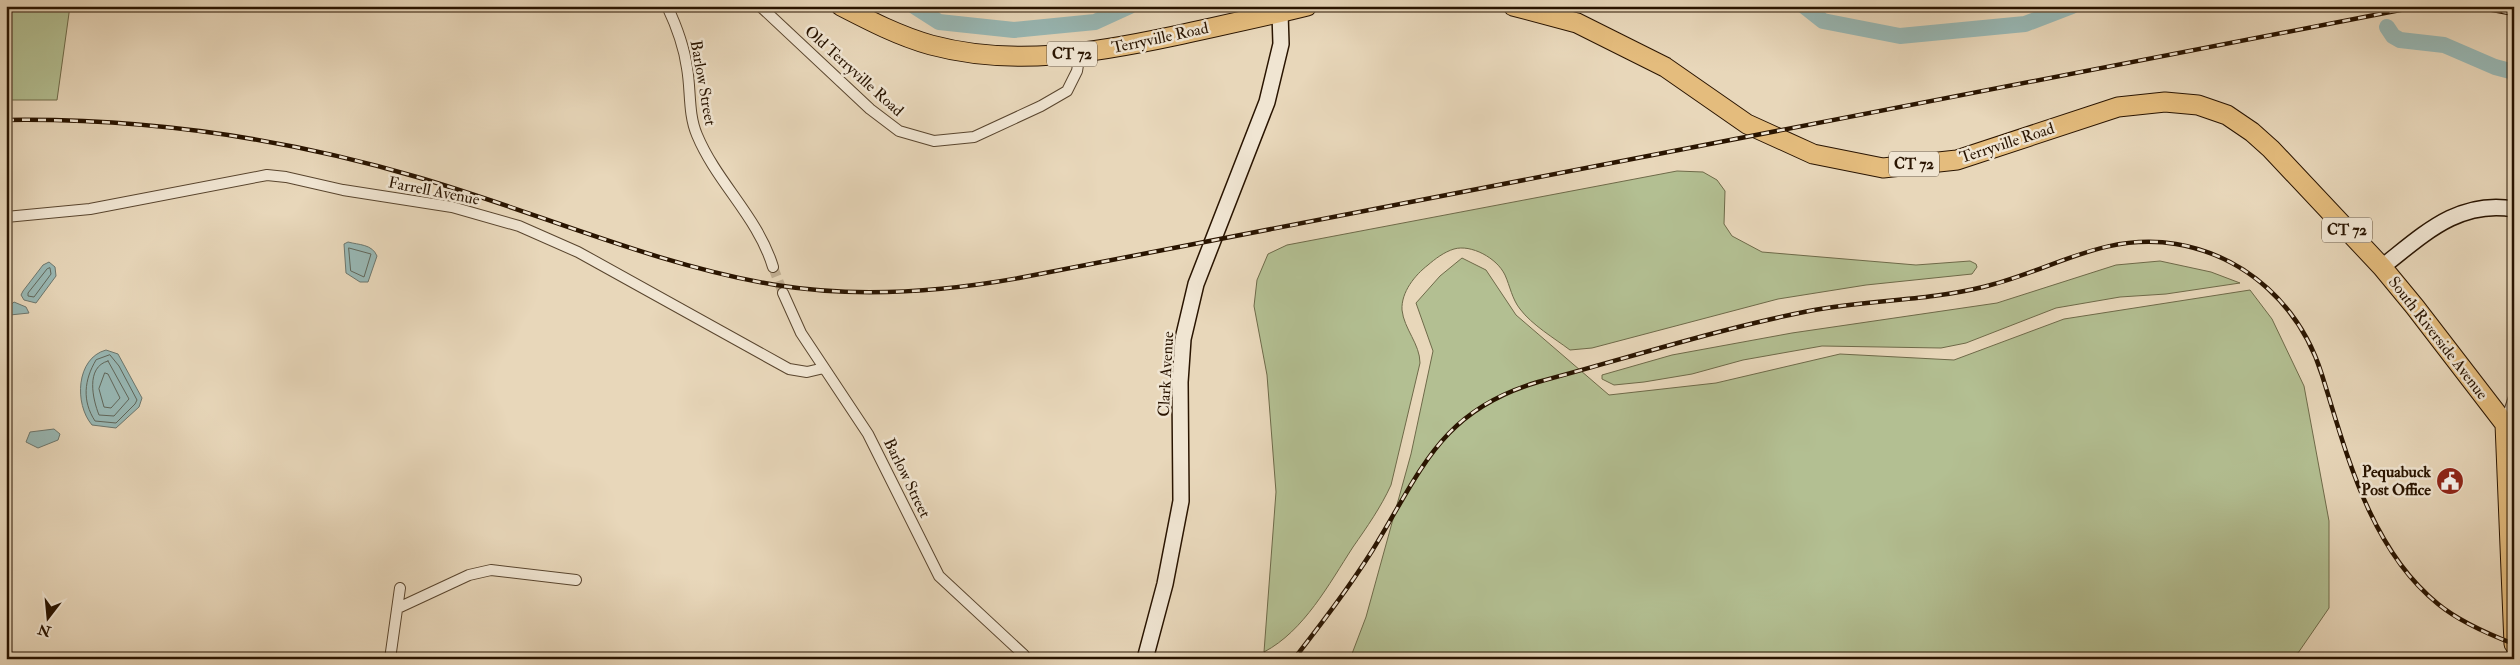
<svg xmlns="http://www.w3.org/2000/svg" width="2520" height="665" font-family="'IM FELL Double Pica',serif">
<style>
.green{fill:#b3bf92;stroke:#6e6a49}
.water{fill:#98b8b5;stroke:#6c766d}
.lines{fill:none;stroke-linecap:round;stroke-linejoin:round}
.shore{stroke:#60665a;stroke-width:1}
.river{stroke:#98b8b5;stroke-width:16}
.street-tunnel{stroke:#c2b095;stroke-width:10;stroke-dasharray:10 5;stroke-linecap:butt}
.street-casing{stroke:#59452e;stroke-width:12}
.secondary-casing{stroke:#291400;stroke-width:18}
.highway-casing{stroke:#291400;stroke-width:21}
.street{stroke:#f0e5d2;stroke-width:10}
.secondary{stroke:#f0e5d2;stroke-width:15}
.highway{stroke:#e4bc7d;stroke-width:19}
.rail-casing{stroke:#291400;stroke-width:4.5}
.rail{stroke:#f0e5d2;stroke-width:2.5;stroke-dasharray:8;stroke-linecap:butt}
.labels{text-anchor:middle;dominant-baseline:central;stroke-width:5;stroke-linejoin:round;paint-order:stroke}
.shield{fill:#f0e5d2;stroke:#65533f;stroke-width:1}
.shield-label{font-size:15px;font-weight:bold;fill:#291400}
.street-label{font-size:16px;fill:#291400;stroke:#f0e5d2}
.poi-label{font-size:16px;font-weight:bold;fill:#291400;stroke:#f0e5d2;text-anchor:end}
</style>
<rect width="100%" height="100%" fill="#e8d7ba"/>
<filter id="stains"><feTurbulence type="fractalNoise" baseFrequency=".004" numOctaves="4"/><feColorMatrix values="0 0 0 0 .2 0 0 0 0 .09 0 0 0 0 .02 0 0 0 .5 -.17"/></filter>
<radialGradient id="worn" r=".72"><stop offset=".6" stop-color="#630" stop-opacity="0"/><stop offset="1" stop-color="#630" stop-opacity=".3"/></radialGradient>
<path class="green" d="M6,6H70L57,100H6Z
M1677,171L1703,172L1717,180L1725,191L1724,224L1732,236L1762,252L1916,265L1970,261L1976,264L1977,267L1972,274L1866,285L1778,299L1592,348L1570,350C1554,338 1532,325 1520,309C1512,299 1510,286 1505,275C1497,258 1471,244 1454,249C1444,252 1435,259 1428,265C1415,275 1401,292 1402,310C1404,329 1420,344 1420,363L1391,485C1381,507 1367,527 1353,547C1329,584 1304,631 1264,652L1276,492L1267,375L1254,306L1257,280L1268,254L1287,245Z
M1462,258L1486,270L1516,315L1609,395L1716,383L1840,354L1954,360L2064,319L2250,290L2272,319L2304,386L2329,521V608L2298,653L2273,659H1350L1366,617L1411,454L1433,351L1416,303L1440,276Z
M2160,261L2211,272L2240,283L2166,294L2120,297L2056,308L1966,343L1941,348L1822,346L1743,360L1692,374L1644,382L1614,385L1602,379V375L1672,355L1792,333L1997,303L2116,265Z"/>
<path class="water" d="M348,242C359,245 372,244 377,256L368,282H360L346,273L344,244Z
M49,262L55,267L56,276L36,303L24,300L21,295L23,291L43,265Z
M14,302L26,307L29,313L10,315L6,309Z
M106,350L118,354L142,398L139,407L116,428L92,425C74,404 76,358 106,350Z
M54,429L60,434L58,440L38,448L26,442L30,432Z"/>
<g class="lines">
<path class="shore" d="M349,248L371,254L364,277L351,271Z
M50,268L51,274L34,297L28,296V293L47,269Z
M110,355L119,366L137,400L135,404L116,423L95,421C82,401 84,380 96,360Z
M108,361L129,399L114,416L99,415C93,400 85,367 108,361Z
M105,373L108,374L120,398L111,408L104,407L99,389Z"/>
<path class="river" d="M914,6L939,22L1014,30L1095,22L1130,6
M1804,6L1823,21L1900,36L2025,24L2072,6
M2387,27L2393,36L2400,40L2444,45L2495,67L2514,72"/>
<path class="street-tunnel" d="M773,267L783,293"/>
<g class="street-casing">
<path id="street" d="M667,6C676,25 684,46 687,68C691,90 688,114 697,135C717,183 758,217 773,267
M760,6L870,109L899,131L934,141L974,137L1041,106L1067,91L1077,71L1080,53
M6,217L90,209L267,175L286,177L343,190L452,207L519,226L578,252L789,369L807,372L824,368
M783,293L801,333L868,434L939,576L1024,655L1023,659
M2505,424L2514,397
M398,608L469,575L491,570L576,580
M390,659L400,588"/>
</g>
<g class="secondary-casing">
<path id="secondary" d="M2382,267C2422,236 2458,199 2514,209
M1145,659L1165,584L1181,501L1180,382L1183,339L1196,284L1267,102L1281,44L1280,13"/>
</g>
<g class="highway-casing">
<path id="highway" d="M841,6C870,21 899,36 931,45C1013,67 1094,53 1174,36C1219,26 1263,17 1307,6
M1513,6L1577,23L1665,67L1747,124L1813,154L1883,168L1957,160L2118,107L2165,102L2198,105L2227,115L2252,132L2271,149L2382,267L2415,307L2505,424L2514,644"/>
</g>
<use href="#street" class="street"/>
<use href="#secondary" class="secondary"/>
<use href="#highway" class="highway"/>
<g class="rail-casing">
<path id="rail" d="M2471,6L2514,14
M2416,9L2463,6
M6,120C145,118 284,138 417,177C535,211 654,265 776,285C856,298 940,292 1019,278L2421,6
M1294,659C1321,624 1348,589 1372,551C1421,472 1439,411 1538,382C1628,358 1718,329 1809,311C1867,300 1926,301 1983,287C2051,271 2103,232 2176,244C2247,256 2301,307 2322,375C2347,455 2370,549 2438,604C2460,622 2488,634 2514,644"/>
</g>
<use href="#rail" class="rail"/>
</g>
<defs>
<g id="civic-disc" transform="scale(1.4375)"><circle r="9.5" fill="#8f2418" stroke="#f0e5d2"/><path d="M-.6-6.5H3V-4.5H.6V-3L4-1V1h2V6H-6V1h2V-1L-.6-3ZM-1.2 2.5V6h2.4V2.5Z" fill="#fff"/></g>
</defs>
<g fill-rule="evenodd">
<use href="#civic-disc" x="2450" y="481"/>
</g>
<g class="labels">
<g class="shield">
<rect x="1047" y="41.5" width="50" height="25" rx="4"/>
<rect x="1889" y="151.5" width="50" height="25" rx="4"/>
<rect x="2322" y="217.5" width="50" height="25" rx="4"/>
</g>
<g class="shield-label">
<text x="1072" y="54">CT 72</text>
<text x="1914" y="164">CT 72</text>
<text x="2347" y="230">CT 72</text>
</g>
<g class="street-label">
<text transform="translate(1160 38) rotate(-12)">Terryville Road</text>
<text transform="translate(854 71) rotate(42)">Old Terryville Road</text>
<text transform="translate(703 83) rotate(80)">Barlow Street</text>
<text transform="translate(2007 143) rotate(-18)">Terryville Road</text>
<text transform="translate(434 191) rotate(11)">Farrell Avenue</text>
<text transform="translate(2438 338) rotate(52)">South Riverside Avenue</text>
<text transform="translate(1166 374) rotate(-87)">Clark Avenue</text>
<text transform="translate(907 478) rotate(64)">Barlow Street</text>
</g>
<g class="poi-label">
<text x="2431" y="472">Pequabuck<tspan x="2431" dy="18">Post Office</tspan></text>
</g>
</g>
<rect width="2520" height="665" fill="none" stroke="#e8d7ba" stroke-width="25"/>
<rect x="8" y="8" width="2505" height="650" fill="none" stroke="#291400" stroke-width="2.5"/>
<rect x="12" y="12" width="2495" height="640" fill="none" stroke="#291400"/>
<g transform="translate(48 618) rotate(196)" stroke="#f0e5d2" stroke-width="4" paint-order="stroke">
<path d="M0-4L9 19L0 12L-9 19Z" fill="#291400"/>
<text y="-8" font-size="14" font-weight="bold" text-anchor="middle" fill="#291400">N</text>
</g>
<rect width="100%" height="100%" filter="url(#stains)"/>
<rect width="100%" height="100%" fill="url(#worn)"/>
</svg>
